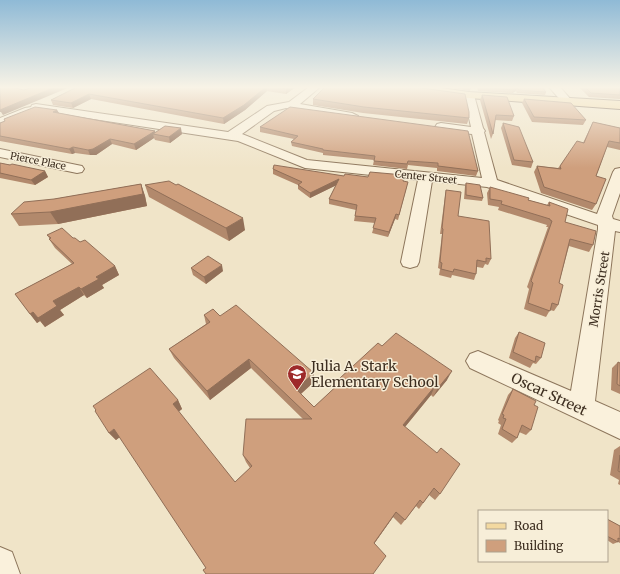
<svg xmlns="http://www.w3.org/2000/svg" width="620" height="574" font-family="Merriweather,serif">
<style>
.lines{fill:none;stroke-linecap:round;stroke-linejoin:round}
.minor-casing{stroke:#8d765c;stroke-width:2}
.major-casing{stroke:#5b4430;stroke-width:2}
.minor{fill:#faf1dc;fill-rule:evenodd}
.major{fill:#f3d9a0;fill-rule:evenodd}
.wall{fill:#b2896c}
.shaded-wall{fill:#916f58}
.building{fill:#cf9f7d;stroke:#916f58}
.labels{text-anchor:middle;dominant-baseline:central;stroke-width:3;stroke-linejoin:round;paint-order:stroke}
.far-street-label{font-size:10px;fill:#3d2e20;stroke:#f7eed8}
.street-label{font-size:12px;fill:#3d2e20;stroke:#f7eed8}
.near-poi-label{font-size:14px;fill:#3d2e20;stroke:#f7eed8;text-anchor:start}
.near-street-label{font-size:14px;fill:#3d2e20;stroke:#f7eed8}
</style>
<rect width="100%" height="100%" fill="#f0e4c8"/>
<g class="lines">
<g class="minor-casing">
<path id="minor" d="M309,87H320L300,104L352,113L358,116L352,119L286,108L274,111L242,134L307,160L482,178L472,134L441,131L437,130L435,127L437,124L441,123L471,127L464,95L469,92L474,95L483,128L485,131L484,132L497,180L597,214L613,172L615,169L620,168V193L612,216L613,219L620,221V232L615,231L595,401L620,412V439L470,368L466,361L470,354L478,351L571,391L598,229V225L487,187L432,181L419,262L417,266L410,268L403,266L401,262L418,180L305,168L238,141L34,110L33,112L0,125V118L25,108L31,107L32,105L36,104L228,132L267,106L289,102Z
M549,87H560L572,101L571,103H563Z
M0,149L77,165L82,166L84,169L82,172L77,173L0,157Z
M0,547L12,552L20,574H0Z"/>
</g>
<g class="major-casing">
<path id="major" d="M402,87H434L469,92L620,101V109L469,98L407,90Z"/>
</g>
<use href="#minor" class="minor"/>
<use href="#major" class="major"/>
</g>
<path class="wall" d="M77,87H296L286,94L267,91L245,110L224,124L91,99L73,108L53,105L51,100Z
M446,87H471L470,91Z
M477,87H542L546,92L545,95L517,93L516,91L512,93L478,91Z
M579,87H620V99L589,97Z
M482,95L514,116L512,121L495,120L493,134L491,139L480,100Z
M313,99L469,118L467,124L363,113L313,105Z
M524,99L586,120L583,125L532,122L522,103Z
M57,110L59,113L155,131V133L182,134L170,143L155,140L154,138L136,150L112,144L96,155H90L75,153L72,154L0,141V123Z
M593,122L620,128V150L607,147L596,176V204L592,210L541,193L534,172L537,166L558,168L583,143Z
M503,123L533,162L531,168L512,165L501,128Z
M260,127L478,171L476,176L437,171V168L408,165L407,169L373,165L374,160L323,155V153L292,146L291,142L294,139L260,132Z
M0,163L45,171L48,177L35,185L0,178Z
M273,169L344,176L368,177L403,181L407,186L398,220L395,219L388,237L372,233L375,223L354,221L356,210L329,204V199L336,185L310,198L298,189V185L273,174Z
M466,183L483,198L482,201L464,199L465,186Z
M141,184L145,196L147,206L58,224L19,226L11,214L54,199Z
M145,185L245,230L229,241L149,197Z
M490,187L528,200L547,205L549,202L565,222L593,245L589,252L569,246L559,283L558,305L554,311L550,310L546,317L524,309L529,289L527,287L548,227H546L547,225L498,210L499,207L488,205L487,193Z
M446,190L458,216L491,259L488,265L485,264L483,268L477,267L476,274L474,280L452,275L451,278L439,275L440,269L438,268L442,234H440L445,196Z
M47,235L73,238L80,242L115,266L119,275L102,285L104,288L87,298L84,295L60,310L64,315L45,327L40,321L37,323L15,294L72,264L55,248L49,239H50Z
M191,268L223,271L206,284L193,275Z
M204,315L220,316L314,382L301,394L314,407L340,383V378L382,346L447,380L433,397L431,395L405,427L440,494L435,500L429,495L419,509L416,506L401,525L393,517L374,544L206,568L120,437L116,440L109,433L178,400L182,409L178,412L235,482L250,468L246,462L243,455L303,419L251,368L210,400L174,358L169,349L206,324Z
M519,332L541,358L536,364L533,363L530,368L509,358L515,338Z
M618,362L620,363V394L611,390L612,368Z
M513,389L534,405L531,430L526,435L519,432L517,438L512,443L498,434L501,425L498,423L499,421L498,420L508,395Z
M620,446V485L618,484L619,480L610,475L614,450Z
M607,519L620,526V543L618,542L613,544L607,540Z"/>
<path class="shaded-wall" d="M55,87H70L3,115L1,112H0V109Z
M266,87H267V91L245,110L224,124L223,118Z
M288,87H296L286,94V89Z
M517,88L516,91L512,93L513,90Z
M89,94L91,99L73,108L71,103Z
M57,110L60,115L53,112Z
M181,128L182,134L170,143L169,137Z
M155,131L156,135L153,134L154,138L136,150L134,144Z
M110,139L112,144L96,155H90L88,150Z
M73,147L75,153L72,154L69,149Z
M45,171L48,177L35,185L31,180Z
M339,179V184L310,198V193Z
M141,184L145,196L147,206L58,224L50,212Z
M396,214L395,219L388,237L389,232Z
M243,218L245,230L229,241L226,228Z
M222,265L223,271L206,284L204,277Z
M115,266L119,275L102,285L104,288L87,298L81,289L96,277Z
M79,287L84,295L60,310L64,315L45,327L38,318L53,301Z
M33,312L40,321L37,323L30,314Z
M249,359L251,368L210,400L207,391Z
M452,371L447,380L433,397L438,388Z
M314,373V382L296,398V389Z
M435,386L431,395L400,433L403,425Z
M178,400L182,409L177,413L173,404Z
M114,429L121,436L116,440L109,433Z
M396,512L393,517L371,548L374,543Z"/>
<path class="building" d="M0,87H11L24,90L33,87H55L0,110Z
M77,87H266L244,105L223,118L89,94L71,103L51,100Z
M274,87H288L286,89Z
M325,87H415L465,94L469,112V118L364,107L313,99Z
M479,87H542L546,92L519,90L517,88L513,90Z
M585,87H620V95L591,93Z
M482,95L507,97L514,116L496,115L493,134Z
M524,99L571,103L586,120L534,117Z
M35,107L57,110L53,112L155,131L134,144L110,139L93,149L88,150L73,147L69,149L0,136V123L5,121L4,119Z
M290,107L468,131L478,171L438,166V163L408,161L407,164L374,161L375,156L323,150V149L291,142L298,136L260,127Z
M593,122L620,128V143L609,141L596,176L606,179L596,204L544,187L537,166L561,169L560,166L577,141L584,143Z
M503,123L519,127L533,162L514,160Z
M165,126L181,128L169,137L153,134Z
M0,163L10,165L12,164L45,171L31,180L0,173Z
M274,165L344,176L345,174L368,177L370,172L404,175L403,181L408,182L399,215L396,214L389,232L373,228L376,218L355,216L357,205L329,199L339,179L310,193L298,185L302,182L273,169Z
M169,181L176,185L178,184L243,218L226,228L145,185Z
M466,183L480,185L483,198L466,195Z
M141,184L143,194L50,212L11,214L24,202L54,199Z
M490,187L529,198L528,200L550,206L549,202L568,209L565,222L596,231L593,245L570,239L559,283L563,285L558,305L552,303L550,311L528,303L533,283L531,281L552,221L550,220V219L501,204L502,201L490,199Z
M446,190L461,192L458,216L489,221L491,259L486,258V262L477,260L476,274L454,269L453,272L441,269L442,263L440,262L443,229L442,228Z
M62,228L73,238H75L80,242L85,240L115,266L96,277L99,279L81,289L79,287L53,301L57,306L38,318L33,312L30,314L15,294L74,263L49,239L51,238L47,235Z
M208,256L222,265L204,277L191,268Z
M236,305L314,373L296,389L314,407L343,380L340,378L378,343L382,346L396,333L452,371L438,388L435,386L403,425L437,453L441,448L460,464L440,494L434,488L423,503L420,500L405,520L396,512L374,543L386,556L373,574H206L203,570L206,568L114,429L109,433L95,411L96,410L93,406L150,368L178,400L173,404L235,482L252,466L243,455L246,419H312L249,359L207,391L169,349L210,322L204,315L213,309L220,316Z
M519,332L545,343L541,358L536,356L535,362L513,352Z
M618,362L620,363V386L617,384Z
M513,389L536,401L534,405L538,407L531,430L522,425L517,438L502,429L506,419L503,418L504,415L502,414Z
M620,455V472L618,471Z
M607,519L620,526V539L618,538V542L607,536Z"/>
<linearGradient id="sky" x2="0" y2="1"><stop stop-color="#8fbad6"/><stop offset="0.52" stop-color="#f8f3e6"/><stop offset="1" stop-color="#f8f3e6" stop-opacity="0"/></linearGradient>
<rect width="620" height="168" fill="url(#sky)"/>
<defs>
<g id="school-pin" transform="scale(1)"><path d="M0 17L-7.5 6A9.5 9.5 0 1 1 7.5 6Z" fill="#9e2a2b" stroke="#f7eed8"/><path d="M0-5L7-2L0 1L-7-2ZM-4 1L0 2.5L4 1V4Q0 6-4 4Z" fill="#fff"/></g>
</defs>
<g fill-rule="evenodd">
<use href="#school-pin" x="297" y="374"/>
</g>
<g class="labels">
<g class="far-street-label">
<text transform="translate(38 161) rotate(11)">Pierce Place</text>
<text transform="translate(426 177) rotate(6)">Center Street</text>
</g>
<g class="street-label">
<text transform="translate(599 289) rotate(-81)">Morris Street</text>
</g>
<g class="near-poi-label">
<text x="311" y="366">Julia A. Stark<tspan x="311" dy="16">Elementary School</tspan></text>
</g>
<g class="near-street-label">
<text transform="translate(549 394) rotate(25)">Oscar Street</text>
</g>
</g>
<rect x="478" y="510" width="130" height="52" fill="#f7eed8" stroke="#ada18e"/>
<rect x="486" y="523" width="20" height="6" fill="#f3d9a0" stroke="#ada18e"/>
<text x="514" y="530" font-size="12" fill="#3d2e20">Road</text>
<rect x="486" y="540" width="20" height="12" fill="#cf9f7d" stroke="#ada18e"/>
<text x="514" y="550" font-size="12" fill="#3d2e20">Building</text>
</svg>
